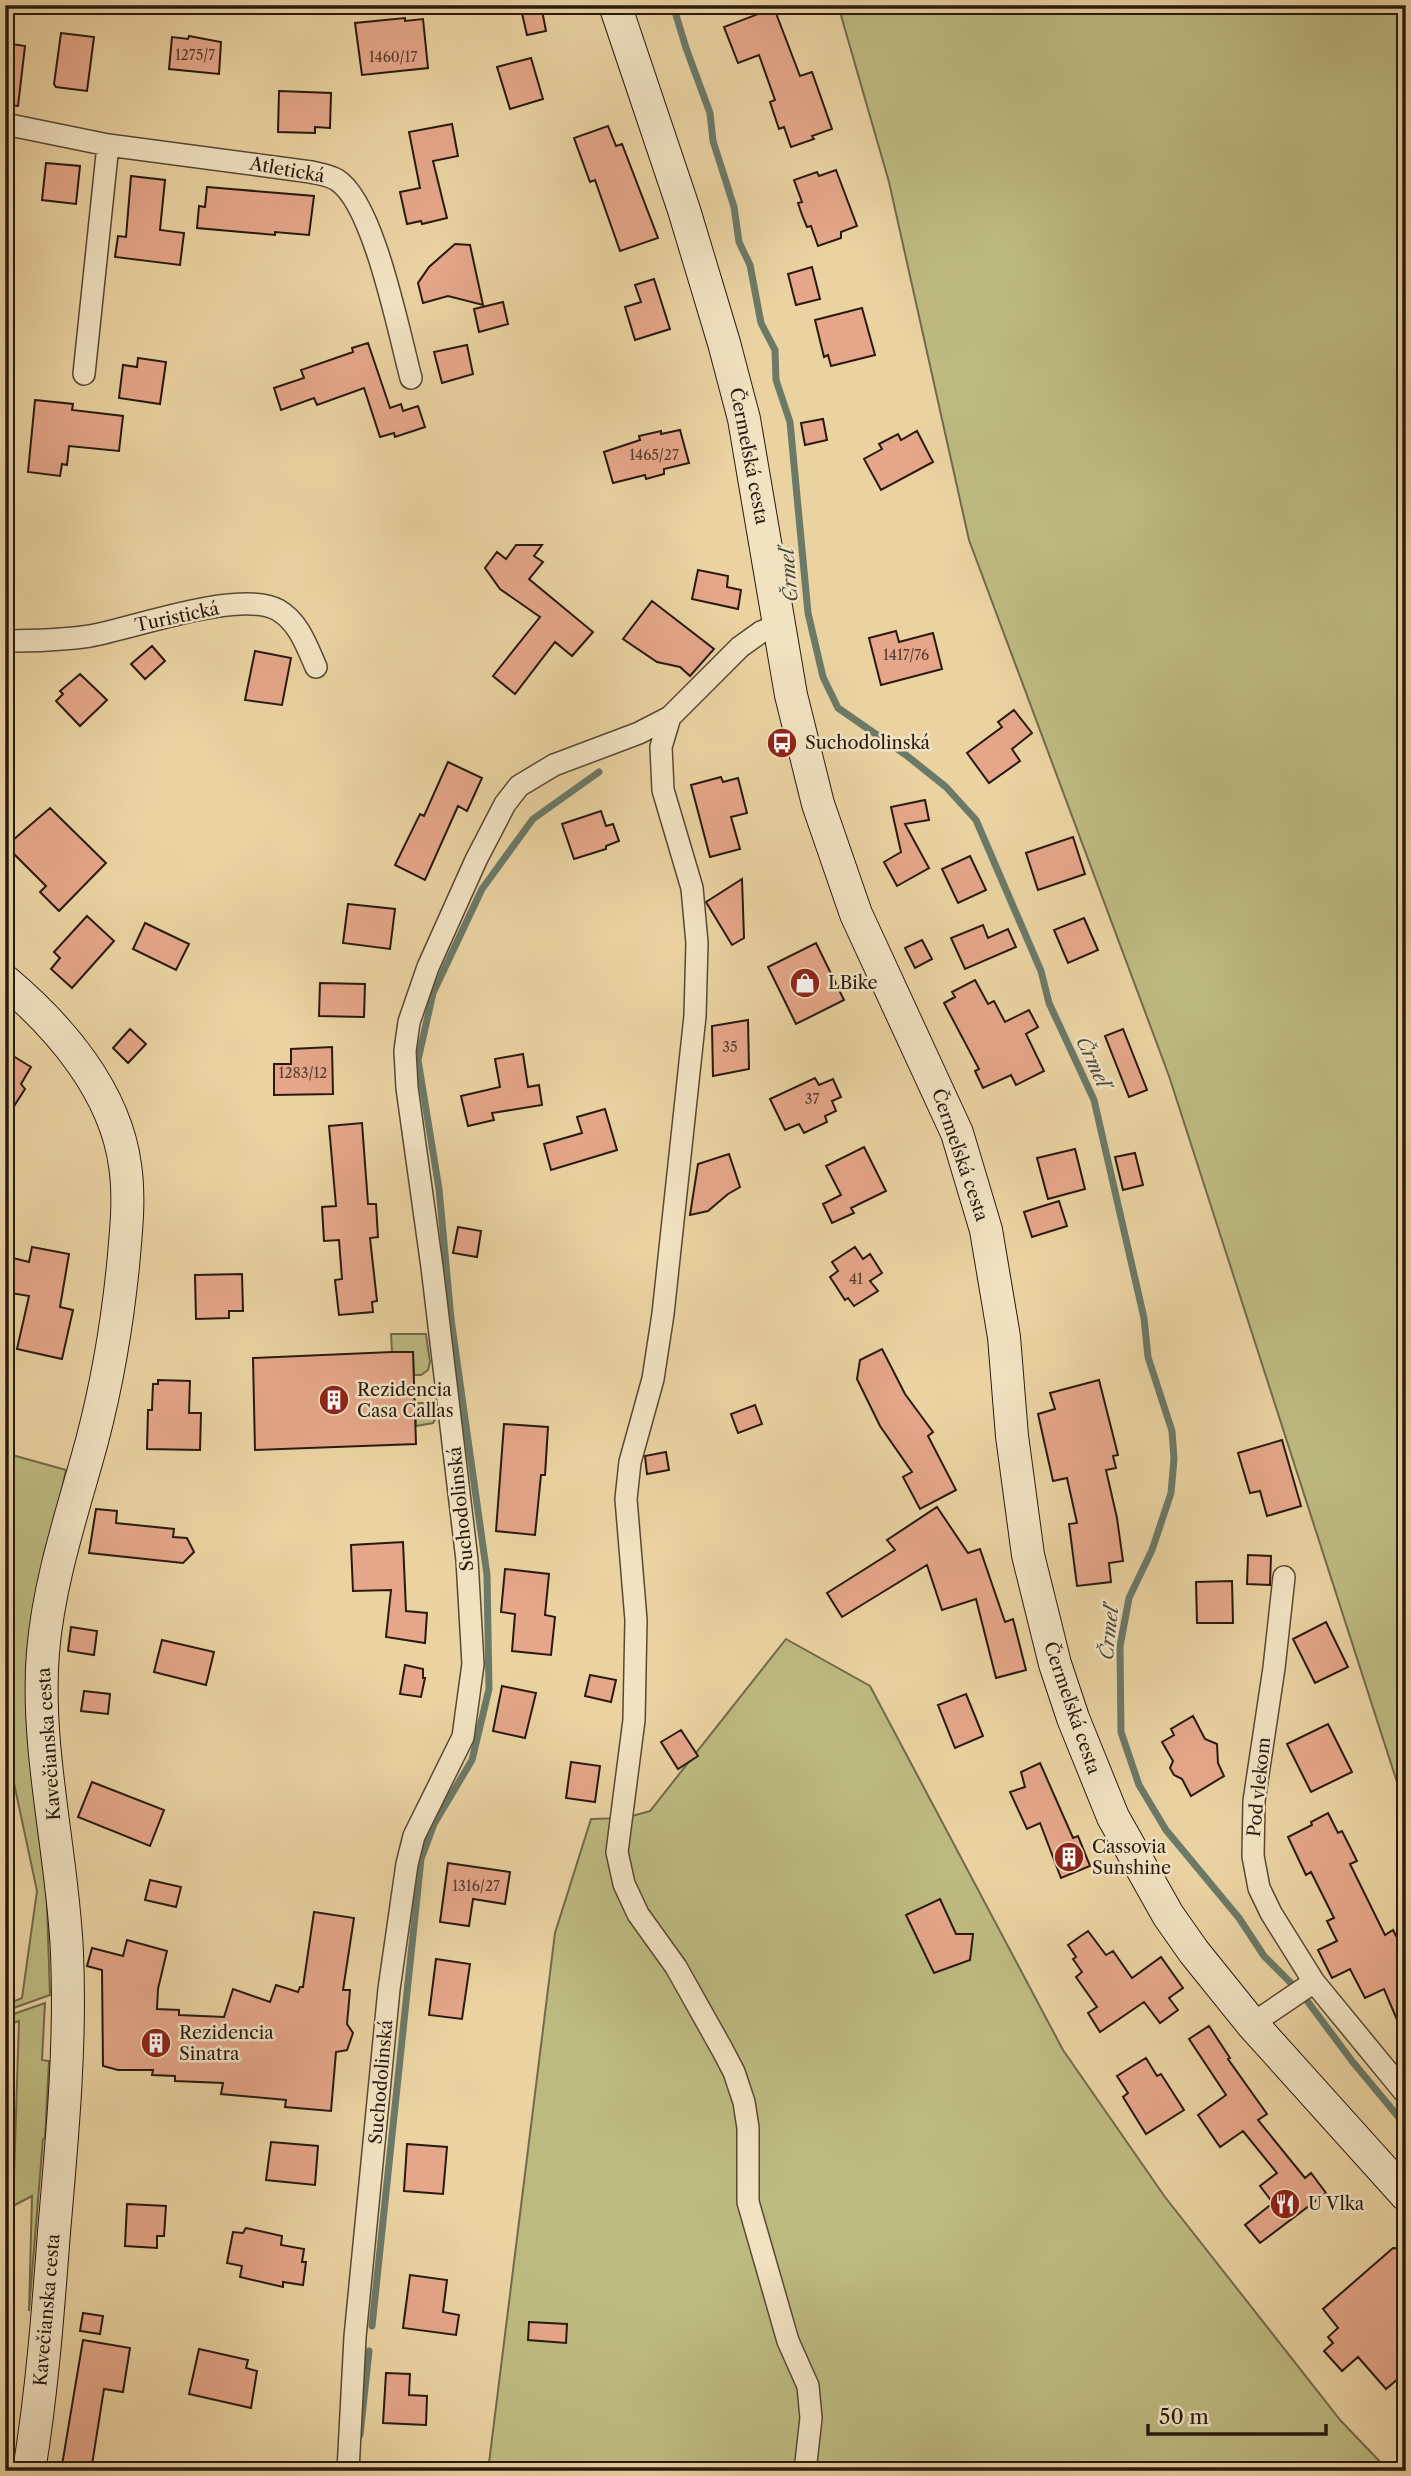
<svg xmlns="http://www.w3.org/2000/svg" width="1411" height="2476" font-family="'Libre Caslon Text',serif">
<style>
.green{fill:#bdba80;stroke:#726a48;stroke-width:2}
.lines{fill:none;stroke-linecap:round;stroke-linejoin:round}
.stream{stroke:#6b7967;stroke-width:7}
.building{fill:#e5a689;stroke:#281a0f;stroke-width:2}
.street-casing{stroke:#584834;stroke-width:24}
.secondary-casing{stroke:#281a0f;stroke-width:34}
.street{stroke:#f1e2c2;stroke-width:21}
.secondary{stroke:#f1e2c2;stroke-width:32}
.labels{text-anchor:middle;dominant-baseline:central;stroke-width:5;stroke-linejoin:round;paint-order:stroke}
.number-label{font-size:14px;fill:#573d2e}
.street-label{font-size:18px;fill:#281a0f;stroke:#f1e2c2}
.poi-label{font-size:18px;fill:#281a0f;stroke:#f1e2c2;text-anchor:start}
.water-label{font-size:19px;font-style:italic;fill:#4a493b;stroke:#f1e2c2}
</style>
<rect width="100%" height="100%" fill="#ead2a1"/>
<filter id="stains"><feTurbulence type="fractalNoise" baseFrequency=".00286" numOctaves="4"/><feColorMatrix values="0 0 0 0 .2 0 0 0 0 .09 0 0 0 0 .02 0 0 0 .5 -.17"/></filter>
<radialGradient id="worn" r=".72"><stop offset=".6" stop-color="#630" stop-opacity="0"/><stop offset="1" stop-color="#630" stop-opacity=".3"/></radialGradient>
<path class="green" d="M838,5H1406V1810L1169,1076L969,540L889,182Z
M391,1334H426L430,1362L428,1370L421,1375H414L413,1352H392Z
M415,1403H436L437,1416L433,1423L416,1426Z
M5,1453L66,1470L37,1607L50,1995L5,2011V2005L22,1998L37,1891L5,1741Z
M786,1639L870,1686L1063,2050L1165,2197L1341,2421L1389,2471H488L555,1933L591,1819L625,1818L650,1811Z
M45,2003L42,2060L49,2061L45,2138L43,2139L29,2311L32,2196L13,2206L19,2021L5,2026V2017Z"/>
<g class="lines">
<path class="stream" d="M673,5L686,48L710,113L713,141L734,207L739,242L750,265L761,323L775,350L776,380L790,422L808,613L823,677L838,708L906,755L946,787L976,820L1041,971L1049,1003L1094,1100L1144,1318L1148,1357L1172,1431L1174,1459L1171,1493L1152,1550L1129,1598L1120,1646L1121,1732L1139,1785L1166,1830L1239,1918L1264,1956L1302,1994L1352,2061L1406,2126
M372,2326L421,1859L434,1824L472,1760L489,1689L487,1575L451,1319L439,1189L418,1060L433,993L482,889L533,819L599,772
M360,2435L369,2351"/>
</g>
<path class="building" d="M520,5H541L546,31L527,35Z
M774,8L800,76L812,72L832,129L812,136L814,139L791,147L784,127L779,129L770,102L775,100L759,55L738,63L724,27Z
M405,18V21L423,19L428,68L362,75L355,23Z
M61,33L94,37L87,91L56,87L54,84Z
M189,36L221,42L219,74L169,69L172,37L188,39Z
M5,43L25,46L18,106L5,105Z
M531,58L543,99L510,109L497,67Z
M279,91L331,93L330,128L315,127V133L278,132Z
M452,124L458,156L433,161L447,218L422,224L421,221L407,224L400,192L420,188L409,132Z
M608,126L616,146L622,144L658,238L620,251L595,180L590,182L574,138Z
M46,163L80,166L76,204L42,200Z
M836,170L857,226L841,232V238L818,246L811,226L807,227L802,215L798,203L802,202L794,180L817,172L819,176Z
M131,176L165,180L160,230L184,233L180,265L115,257L118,236L126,237Z
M207,187L314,196L309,235L275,232V235L197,228L199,206L205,207Z
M455,244L470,245L483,305L448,296L423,303L418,283L429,267Z
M812,267L820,299L796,305L788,274Z
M654,279L670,329L635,340L625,307L641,302L635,285Z
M503,302L508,324L479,332L474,309Z
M862,308L875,355L831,366L828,355L824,357L815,320Z
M368,343L390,408L401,404L403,411L418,406L425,427L395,437L394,433L380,437L364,388L317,405L314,398L281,410L274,388L304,378L301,370L353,352L352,348Z
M467,345L473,374L442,383L434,352Z
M138,358L166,362L160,404L119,398L123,365L137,367Z
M35,400L73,404L72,410L123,416L119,451L69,446L67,465L62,464L60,476L28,472Z
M823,419L827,440L805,445L801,423Z
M680,430L689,463L664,469V474L646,479L645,475L613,483L604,452L640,440L639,436L661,431V434Z
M917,431L933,462L881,490L864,459L882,449L879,444L898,434L901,440Z
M516,545H542L534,556L543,562L529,579L593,632L572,656L555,642L515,694L493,676L540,617L500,589L485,568L497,552L506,559Z
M698,570L728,576L727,587L741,590L738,609L692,599Z
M652,601L714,649L690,676L680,667L657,662L623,639Z
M896,631L899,642L933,633L942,669L881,685L869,638Z
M152,646L165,661L145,679L131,664Z
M255,651L291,658L282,705L245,700Z
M80,674L107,700L80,726L56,701L63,694L60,691Z
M1014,710L1032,733L1012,749L1020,761L989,783L967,753L1002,727L998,722Z
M448,762L482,778L467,811L458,806L425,880L395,865L420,814L424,816Z
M721,777L723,782L738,778L747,813L731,817L740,849L710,857L691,785Z
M925,800L929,820L905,824L929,868L897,886L884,862L901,852L891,807Z
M50,808L106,863L59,911L40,892L46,886L6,846Z
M601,811L606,826L613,824L619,841L606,846V849L574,859L562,824Z
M1073,837L1085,874L1038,890L1026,853Z
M970,856L986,890L958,903L942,869Z
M742,879L744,938L732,945L706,902Z
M348,904L395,909L390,949L343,943Z
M87,916L114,941L72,988L51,969L60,958L54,952Z
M1084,918L1098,950L1068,963L1054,930Z
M145,923L189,944L176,970L133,949Z
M983,925L988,938L1008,929L1016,947L965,969L951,938Z
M922,940L932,959L915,968L905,948Z
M816,943L844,1000L796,1024L768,967Z
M975,980L988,1004L994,1001L1005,1022L1029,1010L1038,1027L1026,1034L1044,1071L1016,1085L1011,1075L983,1088L975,1071L979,1069L944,1003L955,997L952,992Z
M320,983L365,984L364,1017L319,1016Z
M748,1020L749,1069L713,1076L712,1026Z
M130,1029L146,1044L128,1063L113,1048Z
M1123,1029L1147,1090L1129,1097L1105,1036Z
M332,1047L333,1094L274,1095V1064H291V1049Z
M5,1051L31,1067L21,1084L25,1089L5,1120Z
M523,1054L528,1087L539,1085L542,1105L492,1113L494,1120L468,1126L461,1096L500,1087L495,1059Z
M815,1078L819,1085L833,1079L841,1097L832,1101L836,1111L825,1116L827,1122L804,1133L799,1124L785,1130L770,1099Z
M605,1109L617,1150L551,1170L544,1144L582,1133L577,1117Z
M362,1123L368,1204H376L378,1237L370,1238L377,1301L372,1302L373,1312L339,1315L335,1280L342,1279L339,1240L324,1241L322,1207L336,1206L329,1126Z
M864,1147L886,1191L851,1208L854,1213L832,1223L823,1204L841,1195L826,1166Z
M1075,1149L1085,1189L1048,1199L1037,1158Z
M1135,1153L1143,1185L1123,1190L1115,1157Z
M729,1154L740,1187L728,1194L708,1211L690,1215L698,1164Z
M1059,1201L1067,1226L1032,1237L1024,1212Z
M458,1227L481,1231L477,1257L453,1253Z
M32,1247L69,1254L60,1307L73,1310L62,1359L17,1349L29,1296L5,1292V1256L29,1262Z
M855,1247L863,1259L870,1254L882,1273L870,1281L878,1291L854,1306L848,1298L845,1300L830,1277L838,1271L832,1262Z
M242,1274L243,1311H229V1318L196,1319L195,1275Z
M882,1349L905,1394L933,1432L928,1436L956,1490L920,1509L903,1477L912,1472L880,1426L857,1379L860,1360Z
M392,1352H413L416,1444L255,1450L253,1358Z
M158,1380L190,1381L189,1413H201L200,1450L147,1449L148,1410H152L153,1384H158Z
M1099,1380L1118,1455L1113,1456L1116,1468L1106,1470L1117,1518L1123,1561L1109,1563L1111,1582L1077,1586L1069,1524L1077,1523L1067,1478L1053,1481L1038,1414L1055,1409L1050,1393Z
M755,1405L762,1424L738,1433L731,1414Z
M504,1424L548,1427L545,1475H541L535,1535L496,1531Z
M1282,1440L1301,1506L1267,1516L1260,1491L1250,1493L1238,1453Z
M666,1452L669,1470L647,1474L645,1456Z
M937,1507L968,1553L980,1549L1005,1622L1013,1619L1026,1670L996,1678L976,1599L942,1610L927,1565L842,1617L827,1593L895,1550L887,1540Z
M96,1509L117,1511L116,1523L174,1529L173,1537L187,1538L194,1552L183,1563L89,1553Z
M403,1542L406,1611L427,1613L425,1643L386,1637L391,1590L353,1591L351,1545Z
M1248,1555L1271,1556L1270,1585L1247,1584Z
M505,1569L549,1574L545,1615L555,1617L551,1655L512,1651L515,1614L501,1612Z
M1232,1581L1233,1623H1197L1196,1582Z
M1326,1622L1348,1667L1315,1683L1293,1639Z
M71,1627L97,1631L94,1655L68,1651Z
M162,1640L214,1652L206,1685L154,1672Z
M405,1665L423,1669V1678H425L421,1697L400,1694Z
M590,1675L616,1680L611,1702L585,1696Z
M502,1686L536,1693L525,1738L493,1731Z
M84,1691L110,1694L108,1714L81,1711Z
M966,1694L983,1736L955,1748L938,1705Z
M1193,1716L1205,1739L1217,1744L1218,1763L1224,1776L1191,1796L1182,1779L1174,1775L1170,1768L1173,1761L1162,1742L1174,1735L1171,1729Z
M1328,1724L1352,1772L1311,1792L1287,1744Z
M681,1730L698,1756L678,1769L661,1742Z
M571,1762L600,1766L595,1802L566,1798Z
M1040,1763L1073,1838L1078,1836L1090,1866L1061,1878L1040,1823L1027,1829L1010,1792L1025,1787L1021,1772Z
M92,1782L164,1810L150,1846L78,1817Z
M1328,1813L1338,1833L1342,1831L1357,1861L1350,1864L1385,1935L1393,1930L1406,1955V2041L1384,1989L1365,1998L1350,1969L1332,1978L1318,1950L1337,1941L1327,1921L1334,1918L1311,1872L1306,1875L1288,1837L1312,1825L1311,1822Z
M448,1863L510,1872L505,1904L473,1899L469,1926L440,1922Z
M150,1880L181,1887L176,1907L145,1900Z
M940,1899L956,1934H973L970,1960L934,1973L906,1915Z
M314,1912L354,1918L343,1990H350L347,2024L353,2033L347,2050L336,2052L331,2111L285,2107L286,2100L221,2094L223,2083L175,2081V2076L152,2075L153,2070H118L103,2066L102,1970L87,1966L92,1948L123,1956L127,1940L167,1951L158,1989L157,2009L179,2010V2015L224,2017L233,1989L270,2002L276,1985L298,1992L300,1987H303Z
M1088,1931L1106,1955L1113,1951L1132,1978L1161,1957L1183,1988L1169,1998L1178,2010L1160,2023L1144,2002L1100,2032L1088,2013L1097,2007L1076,1977L1082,1972L1073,1959L1076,1957L1068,1945Z
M436,1959L470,1964L462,2019L429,2015Z
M1209,2026L1230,2058L1228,2059L1267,2114L1258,2120L1305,2178L1311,2173L1326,2193L1260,2243L1245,2225L1273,2203L1260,2186L1277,2173L1243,2131L1220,2147L1198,2115L1226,2095L1189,2039Z
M1146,2058L1157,2076L1161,2074L1184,2110L1146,2134L1123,2097L1128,2093L1117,2076Z
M271,2142L318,2146L315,2185L266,2180Z
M407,2144L447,2147L443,2194L404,2191Z
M127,2204L166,2206L164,2236H157V2248L125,2246Z
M246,2228L282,2236L281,2245L304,2249L302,2262H306L303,2285L283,2282V2287L240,2277L242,2266L227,2263L233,2232L243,2233Z
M1393,2248L1406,2249V2372L1386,2389L1358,2357L1342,2371L1324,2351L1333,2343L1328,2337L1338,2328L1323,2309Z
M410,2275L447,2280L443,2312L459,2315L456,2335L403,2328Z
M83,2313L103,2316L100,2334L80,2331Z
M529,2322L567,2324L566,2343L528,2340Z
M83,2340L130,2348L123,2392L104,2389L91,2471H61Z
M199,2349L248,2360L246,2368L257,2371L251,2408L189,2394Z
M386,2373L410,2374L409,2395L427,2396L426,2425L383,2423Z"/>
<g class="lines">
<g class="street-casing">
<path id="street" d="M5,124L108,145L311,172C319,174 329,175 337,180C374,203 399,334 411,378
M84,374L108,145
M5,641C34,641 62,640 90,636C135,628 240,589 278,610C299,622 307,647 316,667
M670,717L661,747L663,790L692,888L697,943L695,1016L663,1314L653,1379L630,1462L626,1499L636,1620L634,1720L617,1852L624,1884L638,1914L676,1967L722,2049L734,2072L744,2102L748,2128V2202L788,2341L808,2386L811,2418L805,2471
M1284,1577L1274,1668L1254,1801L1253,1856L1259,1888L1271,1913L1314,1982L1406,2094
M1252,2024L1314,1982
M348,2471L355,2337L389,1989L407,1864L414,1836L463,1737L473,1664L467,1560L432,1267L407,1088L405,1051L409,1022L428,967L476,860L505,804L519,786L554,765L639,733L670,717L740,647L761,632L778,625"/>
</g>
<g class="secondary-casing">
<path id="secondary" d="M615,5L684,210L724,343L744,419L791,695L818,804L856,914L957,1133L986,1230L1004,1337L1012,1436L1028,1555L1055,1664L1073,1718L1113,1817L1168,1915L1194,1952L1252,2024L1406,2195
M5,981C61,1028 115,1092 125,1165C130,1199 126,1232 123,1266C117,1325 107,1384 92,1441C73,1511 49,1580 43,1652C35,1750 63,1855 67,1953C71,2046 62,2140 54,2232C48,2312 42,2392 29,2471"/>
</g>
<use href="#street" class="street"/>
<use href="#secondary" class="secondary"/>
</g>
<defs>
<g id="bus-disc" transform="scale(1.575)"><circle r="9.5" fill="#8f2418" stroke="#f1e2c2"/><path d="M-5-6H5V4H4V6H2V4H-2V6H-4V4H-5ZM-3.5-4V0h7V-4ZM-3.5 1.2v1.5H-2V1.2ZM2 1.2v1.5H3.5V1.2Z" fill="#fff"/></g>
<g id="shop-disc" transform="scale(1.575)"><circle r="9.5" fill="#8f2418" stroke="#f1e2c2"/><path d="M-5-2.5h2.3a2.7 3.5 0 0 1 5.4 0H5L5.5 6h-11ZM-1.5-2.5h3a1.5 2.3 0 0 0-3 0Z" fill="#fff"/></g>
<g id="building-disc" transform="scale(1.575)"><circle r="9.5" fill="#8f2418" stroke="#f1e2c2"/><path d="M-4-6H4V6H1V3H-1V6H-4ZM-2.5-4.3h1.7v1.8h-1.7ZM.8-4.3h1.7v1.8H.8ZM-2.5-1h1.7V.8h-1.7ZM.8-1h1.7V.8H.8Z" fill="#fff"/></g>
<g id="restaurant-disc" transform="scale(1.575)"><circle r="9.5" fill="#8f2418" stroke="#f1e2c2"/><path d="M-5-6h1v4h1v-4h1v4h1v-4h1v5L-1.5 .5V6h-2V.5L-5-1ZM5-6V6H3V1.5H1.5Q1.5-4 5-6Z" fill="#fff"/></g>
</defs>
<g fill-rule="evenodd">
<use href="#bus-disc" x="782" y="743"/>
<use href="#shop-disc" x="805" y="983"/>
<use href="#building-disc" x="334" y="1400"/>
<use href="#building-disc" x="1069" y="1857"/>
<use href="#building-disc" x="156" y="2043"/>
<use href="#restaurant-disc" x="1285" y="2204"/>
</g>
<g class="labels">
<g class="number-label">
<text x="195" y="55">1275/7</text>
<text x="393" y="57">1460/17</text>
<text x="654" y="455">1465/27</text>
<text x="906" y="655">1417/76</text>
<text x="730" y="1047">35</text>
<text x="303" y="1073">1283/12</text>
<text x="812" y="1099">37</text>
<text x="856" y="1279">41</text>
<text x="476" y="1886">1316/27</text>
</g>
<g class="street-label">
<text transform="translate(287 170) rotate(10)">Atletická</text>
<text transform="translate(749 456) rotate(79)">Čermeľská cesta</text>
<text transform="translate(177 617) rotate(-12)">Turistická</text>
<text transform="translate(960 1155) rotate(71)">Čermeľská cesta</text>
<text transform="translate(461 1509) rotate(-96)">Suchodolinská</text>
<text transform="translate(1072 1708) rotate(71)">Čermeľská cesta</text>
<text transform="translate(49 1744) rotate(-94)">Kavečianska cesta</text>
<text transform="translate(1259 1787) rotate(-84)">Pod vlekom</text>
<text transform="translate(381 2082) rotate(-85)">Suchodolinská</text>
<text transform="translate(47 2310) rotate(-85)">Kavečianska cesta</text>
</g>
<g class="poi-label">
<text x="805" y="743">Suchodolinská</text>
<text x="828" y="983">LBike</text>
<text x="357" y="1390">Rezidencia<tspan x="357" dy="21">Casa Callas</tspan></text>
<text x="1092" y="1847">Cassovia<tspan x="1092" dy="21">Sunshine</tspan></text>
<text x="179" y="2033">Rezidencia<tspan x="179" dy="21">Sinatra</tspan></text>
<text x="1308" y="2204">U Vlka</text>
</g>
<g class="water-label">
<text transform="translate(789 575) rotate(-95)">Črmeľ</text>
<text transform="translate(1093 1062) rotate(65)">Črmeľ</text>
<text transform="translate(1109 1633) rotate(-84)">Črmeľ</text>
</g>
</g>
<rect width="1411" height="2476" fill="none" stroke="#ead2a1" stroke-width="28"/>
<rect x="7" y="7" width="1397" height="2462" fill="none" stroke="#281a0f" stroke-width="3.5"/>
<rect x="14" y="14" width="1383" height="2448" fill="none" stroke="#281a0f" stroke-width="2"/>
<path d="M1148 2424v10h178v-10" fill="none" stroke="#281a0f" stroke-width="3.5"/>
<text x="1159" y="2424" font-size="21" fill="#281a0f" stroke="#f1e2c2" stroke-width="5" paint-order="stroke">50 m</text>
<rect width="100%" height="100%" filter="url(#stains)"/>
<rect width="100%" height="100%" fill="url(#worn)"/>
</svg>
